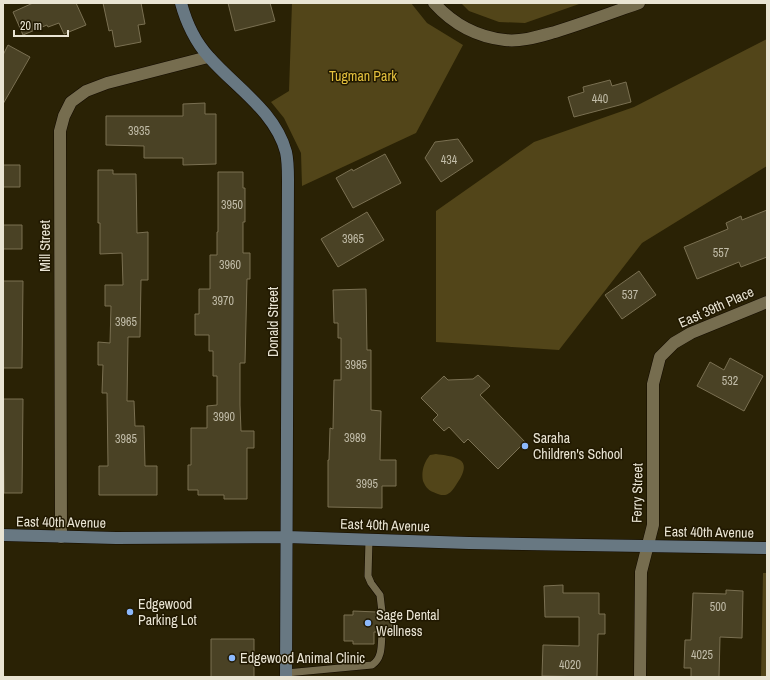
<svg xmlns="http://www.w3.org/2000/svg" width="770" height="680" font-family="'Archivo Narrow',sans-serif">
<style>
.green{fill:#524519}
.building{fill:#4a4225;stroke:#7a7052}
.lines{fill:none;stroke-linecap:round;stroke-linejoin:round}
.lane-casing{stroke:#130b00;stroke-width:8}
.street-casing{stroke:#130b00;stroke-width:13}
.secondary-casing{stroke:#130b00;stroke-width:13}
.lane{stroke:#766d4f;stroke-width:7}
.street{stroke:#766d4f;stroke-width:12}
.secondary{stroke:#687882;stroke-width:12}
.poi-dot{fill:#8cb9fc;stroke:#201800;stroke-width:1.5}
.labels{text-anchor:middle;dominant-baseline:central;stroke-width:3;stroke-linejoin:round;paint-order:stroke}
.number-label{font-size:12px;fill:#c1bca8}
.park-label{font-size:14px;fill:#e4c03d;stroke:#201800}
.street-label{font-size:14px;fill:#e9e4d3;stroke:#201800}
.poi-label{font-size:14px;fill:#e9e4d3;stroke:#201800;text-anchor:start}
</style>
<rect width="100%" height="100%" fill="#2a2205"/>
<path class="green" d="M292,3H411L427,23L463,45L416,133L302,186L301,153L284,118L271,102L289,91Z
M461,3H582L525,23L499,22L469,11Z
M767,39V166L642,243L559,350L436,342V211L534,142L634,107Z
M436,454C443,455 454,456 460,460C469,466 460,479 456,485C450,495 445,498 433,492C428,490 425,486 423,481C421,472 424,462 430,455Z
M763,573H767V677H761Z"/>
<path class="building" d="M33,3H76L86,25L64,34L59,23L48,27L47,25L23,35L13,12Z
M103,3H141L145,24L138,25L141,42L115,47L112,30L109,31Z
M228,3H270L275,21L235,31Z
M8,45L30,57L3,104V55Z
M610,80L612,86L626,82L631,102L574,117L568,97L584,92L583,87Z
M205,103V114H216V164L183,165V158H144V146L106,145V116H183V104Z
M458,139L473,161L441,182L425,158L435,142Z
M385,154L401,183L353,208L336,178L352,169L353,171Z
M3,165H20V187H3Z
M98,170H113V174H136L137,233L148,232V280H141L140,337H128L127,401H134L135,426H144L145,466H157V495H99V466H108L107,393H102L103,365H98V342L110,343L111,306H105V285H123L122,253L100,254V223H98Z
M218,172H243V188H245V222H243V253H250V279H247L245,363H240V405L241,431H254V448H247V499H224V495H198V490H188V465H191V428H207V406L217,405V376H213V351H209V335H195V314H199V289H210V255H217V232H218Z
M767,210V257L741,267L739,262L697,279L684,247L728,229L726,223L741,216L742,220Z
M367,212L384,240L338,267L321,239Z
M3,225H22V249H3Z
M639,271L656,295L622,319L605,295Z
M3,281H23L22,368H3Z
M366,289L367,350H371V410L381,411L380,460H396V486H382V508L328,507V460H329L330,428L333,429L334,380H341V338H338V323H334L333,290Z
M730,358L763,376L744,411L697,386L710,362L724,370Z
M478,375L490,386L480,395L525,442L498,469L468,439L464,443L449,427L444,431L433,420L438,415L421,398L444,376L448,380L473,379Z
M3,399H23L22,493H4Z
M563,585V593H599V614H605V634H598L597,677L542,676L543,645L579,646V617H545L544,586Z
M726,590L743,591L742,638L720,637L719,677H691V668H684L685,640H691L693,593L726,594Z
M353,611L377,612L378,615L382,617L385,616L387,612H392V632H387L386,629L383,627L379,628L377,632H374V644H353V641H344V615H353Z
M211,639H254V677H211Z"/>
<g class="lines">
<g class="lane-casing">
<path id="lane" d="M369,540L368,576L371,583L380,595L382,612
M286,673L372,665C383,658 381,644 382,632"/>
</g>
<g class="street-casing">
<path id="street" d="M434,3C453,24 477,37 505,40C521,42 540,36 555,32C584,23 611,13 639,3
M61,537L60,131L64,116L71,102L86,91L107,83L208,57
M640,677L641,572L653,525V384L660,357L674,343L691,333L767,302"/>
</g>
<g class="secondary-casing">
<path id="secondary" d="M181,3C186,22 196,43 209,57C235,87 275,111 286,152C288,161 288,171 288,180L286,677
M3,535L116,538L287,537L469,543L767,548"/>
</g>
<use href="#lane" class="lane"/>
<use href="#street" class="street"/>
<use href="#secondary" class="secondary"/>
</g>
<g class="poi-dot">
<circle cx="525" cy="446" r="4"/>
<circle cx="130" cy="612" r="4"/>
<circle cx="368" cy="623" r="4"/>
<circle cx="232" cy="658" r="4"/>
</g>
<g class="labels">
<g class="number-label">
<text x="600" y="99">440</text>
<text x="139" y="131">3935</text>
<text x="449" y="160">434</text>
<text x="232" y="205">3950</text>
<text x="353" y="239">3965</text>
<text x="721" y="253">557</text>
<text x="230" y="265">3960</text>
<text x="630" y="295">537</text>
<text x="223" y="301">3970</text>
<text x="126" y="322">3965</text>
<text x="356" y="365">3985</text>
<text x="730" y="381">532</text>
<text x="224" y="417">3990</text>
<text x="355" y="438">3989</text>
<text x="126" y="439">3985</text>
<text x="367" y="484">3995</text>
<text x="718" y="607">500</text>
<text x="702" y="655">4025</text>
<text x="570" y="665">4020</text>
</g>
<g class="park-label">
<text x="363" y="76">Tugman Park</text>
</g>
<g class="street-label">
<text transform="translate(45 246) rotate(-90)">Mill Street</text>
<text transform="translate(716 307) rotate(-24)">East 39th Place</text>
<text transform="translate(273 322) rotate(-90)">Donald Street</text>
<text transform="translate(637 493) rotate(-89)">Ferry Street</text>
<text transform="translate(61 522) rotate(1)">East 40th Avenue</text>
<text transform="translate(385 525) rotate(2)">East 40th Avenue</text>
<text transform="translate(709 532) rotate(1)">East 40th Avenue</text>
</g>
<g class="poi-label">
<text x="533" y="438">Saraha<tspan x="533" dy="16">Children's School</tspan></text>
<text x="138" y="604">Edgewood<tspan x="138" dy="16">Parking Lot</tspan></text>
<text x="376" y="615">Sage Dental<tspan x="376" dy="16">Wellness</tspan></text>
<text x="240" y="658">Edgewood Animal Clinic</text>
</g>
</g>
<rect width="770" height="680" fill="none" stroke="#e9e4d3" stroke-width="8"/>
<path d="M14 30v6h54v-6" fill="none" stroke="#e9e4d3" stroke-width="2"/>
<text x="20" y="30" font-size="12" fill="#e9e4d3" stroke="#201800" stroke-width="3" paint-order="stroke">20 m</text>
</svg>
